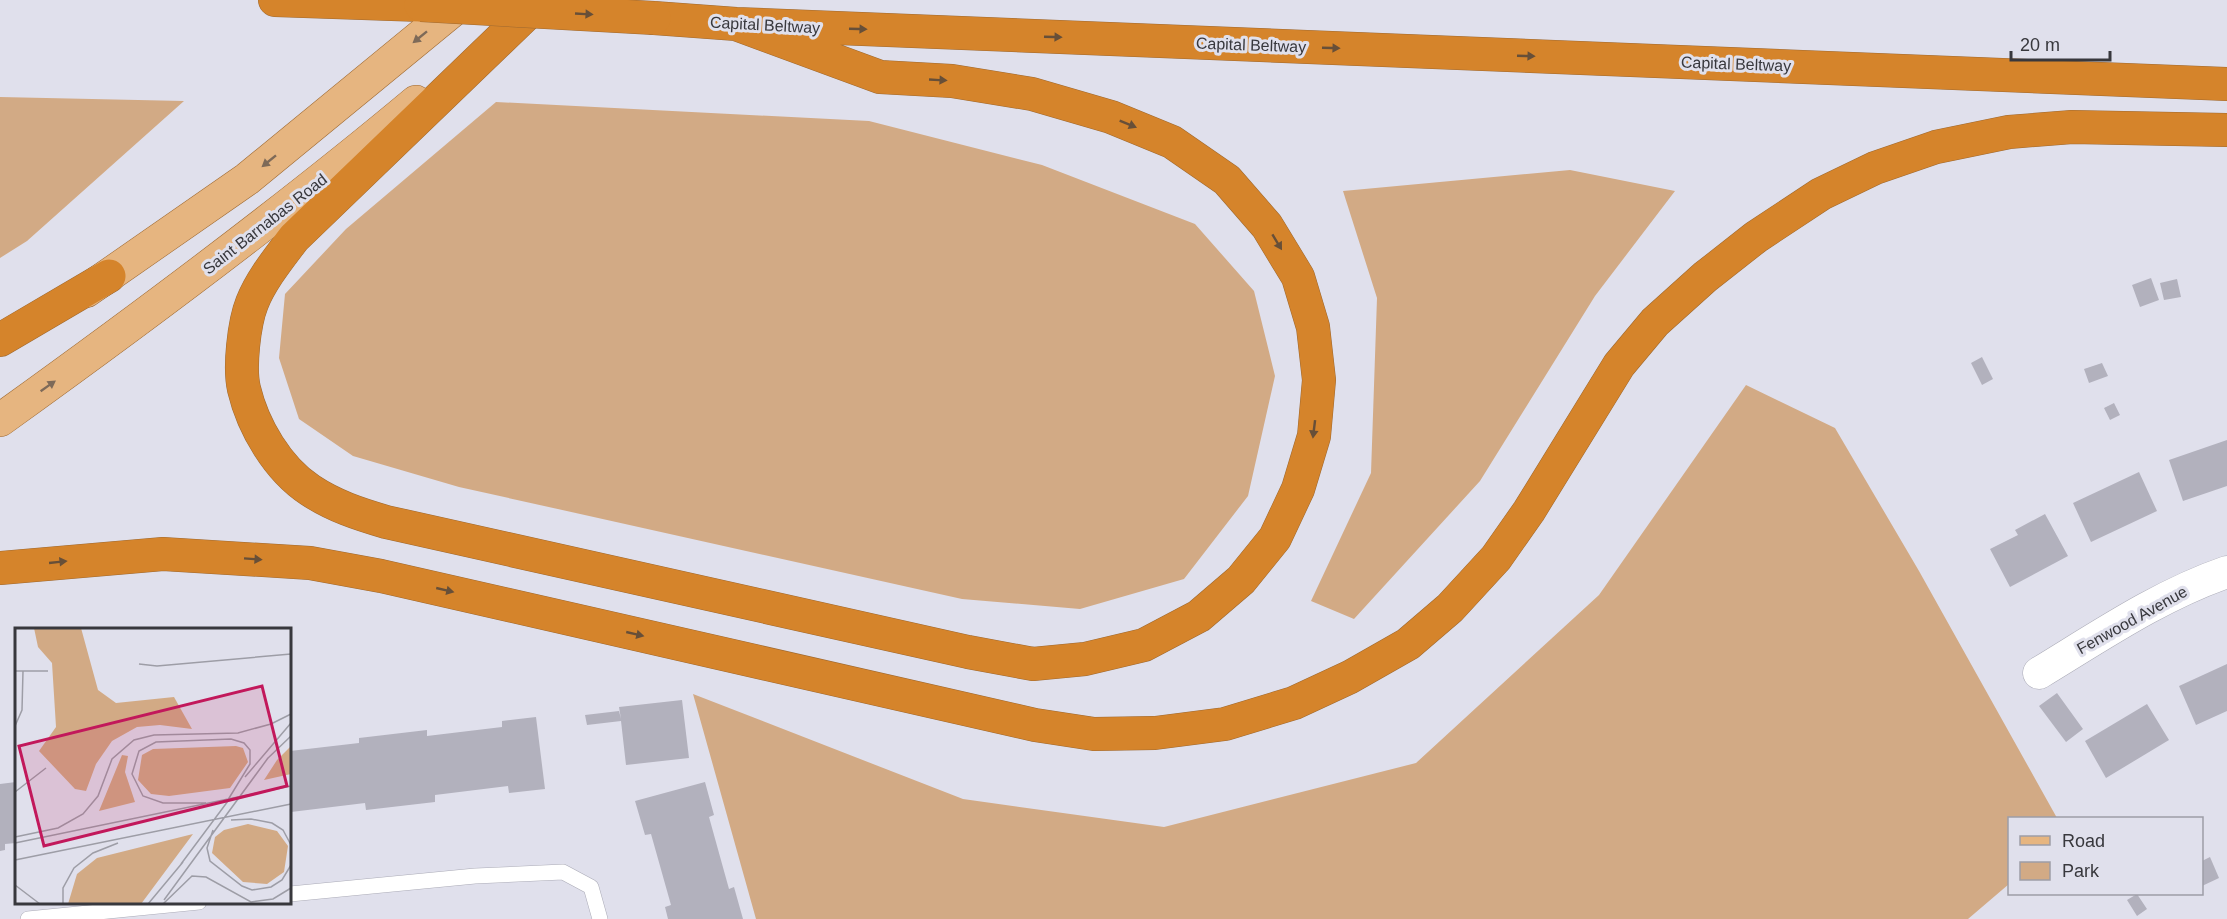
<svg xmlns="http://www.w3.org/2000/svg" width="2227" height="919" font-family="Arial,sans-serif">
<style>
.green{fill:#d2aa85}
.building{fill:#b2b1bd}
.lines{fill:none;stroke-linecap:round;stroke-linejoin:round}
.service-casing{stroke:#ababb7;stroke-width:16}
.minor-casing{stroke:#ababb7;stroke-width:33}
.primary-casing{stroke:#9e6931;stroke-width:34}
.motorway-casing{stroke:#9e6931;stroke-width:34}
.service{stroke:#fff;stroke-width:15}
.minor{stroke:#fff;stroke-width:32}
.primary{stroke:#e6b580;stroke-width:33}
.motorway{stroke:#d5842b;stroke-width:33}
.motorway-bridge-casing{stroke:#9e6931;stroke-width:34;stroke-linecap:butt}
.motorway-bridge{stroke:#d5842b;stroke-width:33}
.oneway{fill:#674f38}
.oneway2{fill:#7e6a58}
.labels{text-anchor:middle;dominant-baseline:central;stroke-width:6;stroke-linejoin:round;paint-order:stroke}
.street-label{font-size:16px;fill:#38383d;stroke:#e0e0ec}
.inset-road{fill:none;stroke:#9d9da6;stroke-width:1.5}
.view{fill:#c2185b;fill-opacity:0.15;stroke:#c2185b;stroke-width:3}
.inset-edge{fill:none;stroke:#38383d;stroke-width:3}
</style>
<rect width="100%" height="100%" fill="#e0e0ec"/>
<path class="green" d="M0,97L184,101L27,241L0,258Z
M496,102L869,121L1042,165L1195,224L1254,291L1275,376L1248,496L1184,579L1080,609L962,599L459,487L353,456L299,419L279,358L285,294L346,229Z
M1570,170L1675,191L1595,296L1480,481L1354,619L1311,601L1371,473L1377,298L1343,191Z
M1746,385L1835,428L1919,571L2057,818H2010L2009,884L1968,919H756L693,694L963,799L1164,827L1416,763L1599,595Z"/>
<path class="building" d="M2151,278L2159,300L2140,307L2132,285Z
M2177,279L2181,297L2164,300L2160,283Z
M1982,357L1993,379L1982,385L1971,363Z
M2102,363L2108,376L2089,383L2084,369Z
M2114,403L2120,415L2110,420L2104,408Z
M2227,440V486L2183,501L2169,460Z
M2139,472L2157,511L2091,542L2073,503Z
M2045,514L2068,556L2010,587L1990,549L2018,535L2015,530Z
M2227,664V711L2196,725L2179,686Z
M2057,693L2083,729L2066,742L2039,706Z
M682,700L689,758L626,765L621,721L587,725L585,715L619,711L621,719L619,707Z
M2147,704L2169,740L2106,778L2085,741Z
M536,717L545,789L509,793L508,786L435,795V802L366,810L365,803L291,812L292,818H290V751L359,743V738L427,730V736L502,727V721Z
M16,782V843L5,844V850L0,851V784Z
M705,782L714,815L709,817L729,889L734,887L743,919H668L665,907L671,905L651,834L645,835L635,801Z
M2210,857L2219,878L2202,886V861Z
M2137,894L2147,909L2137,916L2127,900Z"/>
<g class="lines">
<g class="service-casing">
<path id="service" d="M290,894L475,876L563,872L591,887L600,919
M28,919L199,902"/>
</g>
<g class="minor-casing">
<path id="minor" d="M2039,673C2100,636 2160,595 2227,572"/>
</g>
<g class="primary-casing">
<path id="primary" d="M86,291L247,179L465,0
M0,420C142,318 282,214 416,102"/>
</g>
<g class="motorway-casing">
<path id="motorway" d="M275,0L421,5
M541,0L294,238C279,258 261,280 252,303C244,323 239,368 244,389C253,427 278,469 310,490C334,506 359,514 386,522L968,652L1033,664L1085,659L1144,645L1199,616L1241,580L1275,538L1298,489L1314,436L1319,380L1313,327L1298,277L1267,226L1227,180L1172,142L1111,117L1032,94L952,81L880,77L736,24
M654,18L736,24L2227,84
M0,340L109,276
M0,568L163,554L310,563L381,576L1035,725L1094,734L1155,733L1225,724L1294,703L1350,677L1408,644L1450,608L1496,558L1529,511L1619,365L1655,322L1705,277L1756,237L1821,194L1875,168L1936,147L2009,132L2072,127L2227,130"/>
</g>
<use href="#service" class="service"/>
<use href="#minor" class="minor"/>
<use href="#primary" class="primary"/>
<use href="#motorway" class="motorway"/>
<g class="motorway-bridge-casing">
<path id="motorway-bridge" d="M421,5L654,18"/>
</g>
<use href="#motorway-bridge" class="motorway-bridge"/>
</g>
<defs><path id="oneway-solid" d="M-6-.8H1V-3.2L6.5 0L1 3.2V.8H-6Z" transform="scale(1.5)"/></defs>
<g class="oneway">
<use href="#oneway-solid" transform="translate(584 14) rotate(3)"/>
<use href="#oneway-solid" transform="translate(858 29) rotate(2)"/>
<use href="#oneway-solid" transform="translate(1053 37) rotate(2)"/>
<use href="#oneway-solid" transform="translate(1331 48) rotate(2)"/>
<use href="#oneway-solid" transform="translate(1526 56) rotate(2)"/>
<use href="#oneway-solid" transform="translate(938 80) rotate(3)"/>
<use href="#oneway-solid" transform="translate(1128 124) rotate(22)"/>
<use href="#oneway-solid" transform="translate(1277 242) rotate(59)"/>
<use href="#oneway-solid" transform="translate(1314 429) rotate(97)"/>
<use href="#oneway-solid" transform="translate(253 559) rotate(4)"/>
<use href="#oneway-solid" transform="translate(58 562) rotate(-6)"/>
<use href="#oneway-solid" transform="translate(445 590) rotate(13)"/>
<use href="#oneway-solid" transform="translate(635 634) rotate(13)"/>
</g>
<g class="oneway2">
<use href="#oneway-solid" transform="translate(420 37) rotate(141)"/>
<use href="#oneway-solid" transform="translate(269 161) rotate(141)"/>
<use href="#oneway-solid" transform="translate(48 386) rotate(-35)"/>
</g>
<g class="labels">
<g class="street-label">
<text transform="translate(765 25) rotate(3)">Capital Beltway</text>
<text transform="translate(1251 45) rotate(2)">Capital Beltway</text>
<text transform="translate(1736 64) rotate(2)">Capital Beltway</text>
<text transform="translate(265 224) rotate(-38)">Saint Barnabas Road</text>
<text transform="translate(2132 620) rotate(-29)">Fenwood Avenue</text>
</g>
</g>
<g transform="translate(15 628)">
<rect width="276" height="276" fill="#e0e0ec"/>
<path d="M19,0H66L83,62L101,75L159,69L177,101L145,97L122,99L97,113L81,136L71,163L60,161L24,123L41,99L37,35L23,19ZM221,118L228,120L233,134L215,160L154,168L136,166L123,152L127,127L138,121ZM276,118V146L249,152L262,132ZM107,127L113,128L110,144L120,174L84,183ZM233,196L262,203L273,218L269,244L252,256L228,254L197,225L200,209L209,202ZM178,206L126,276H53L62,246L82,230Z" fill="#d2aa85"/>
<path class="inset-road" d="M124,36L142,38L276,26M0,43H33M0,98L7,82L8,43M252,131L276,108M230,149L276,95M0,164L31,140M191,175H148L128,168L117,146L124,123L141,114L216,111L229,115L235,122V136L211,175M216,192L236,191L257,195L268,202L276,217M198,202L192,220L195,233L227,258L237,262L256,259L267,252L276,237M0,209L43,200L68,186L83,168L97,131L119,112L139,107L223,105L256,96L276,86M0,215L276,158M0,232L276,176M166,236L213,173M0,257L25,276M149,272L253,130M48,276V260L59,240L78,225L103,215M133,276L168,234M148,276L177,248L191,249L236,274L258,271L276,260"/>
<path class="view" d="M247,58L272,158L29,218L4,118Z"/>
<rect width="276" height="276" class="inset-edge"/>
</g>
<rect x="2008" y="817" width="195" height="78" fill="#e0e0ec" stroke="#9d9da6" stroke-width="1.5"/>
<rect x="2020" y="836" width="30" height="9" fill="#e6b580" stroke="#9d9da6" stroke-width="1.5"/>
<text x="2062" y="847" font-size="18" fill="#38383d">Road</text>
<rect x="2020" y="862" width="30" height="18" fill="#d2aa85" stroke="#9d9da6" stroke-width="1.5"/>
<text x="2062" y="877" font-size="18" fill="#38383d">Park</text>
<path d="M2011 51v9h99v-9" fill="none" stroke="#38383d" stroke-width="3"/>
<text x="2020" y="51" font-size="18" fill="#38383d" stroke="#e0e0ec" stroke-width="4.5" paint-order="stroke">20 m</text>
</svg>
